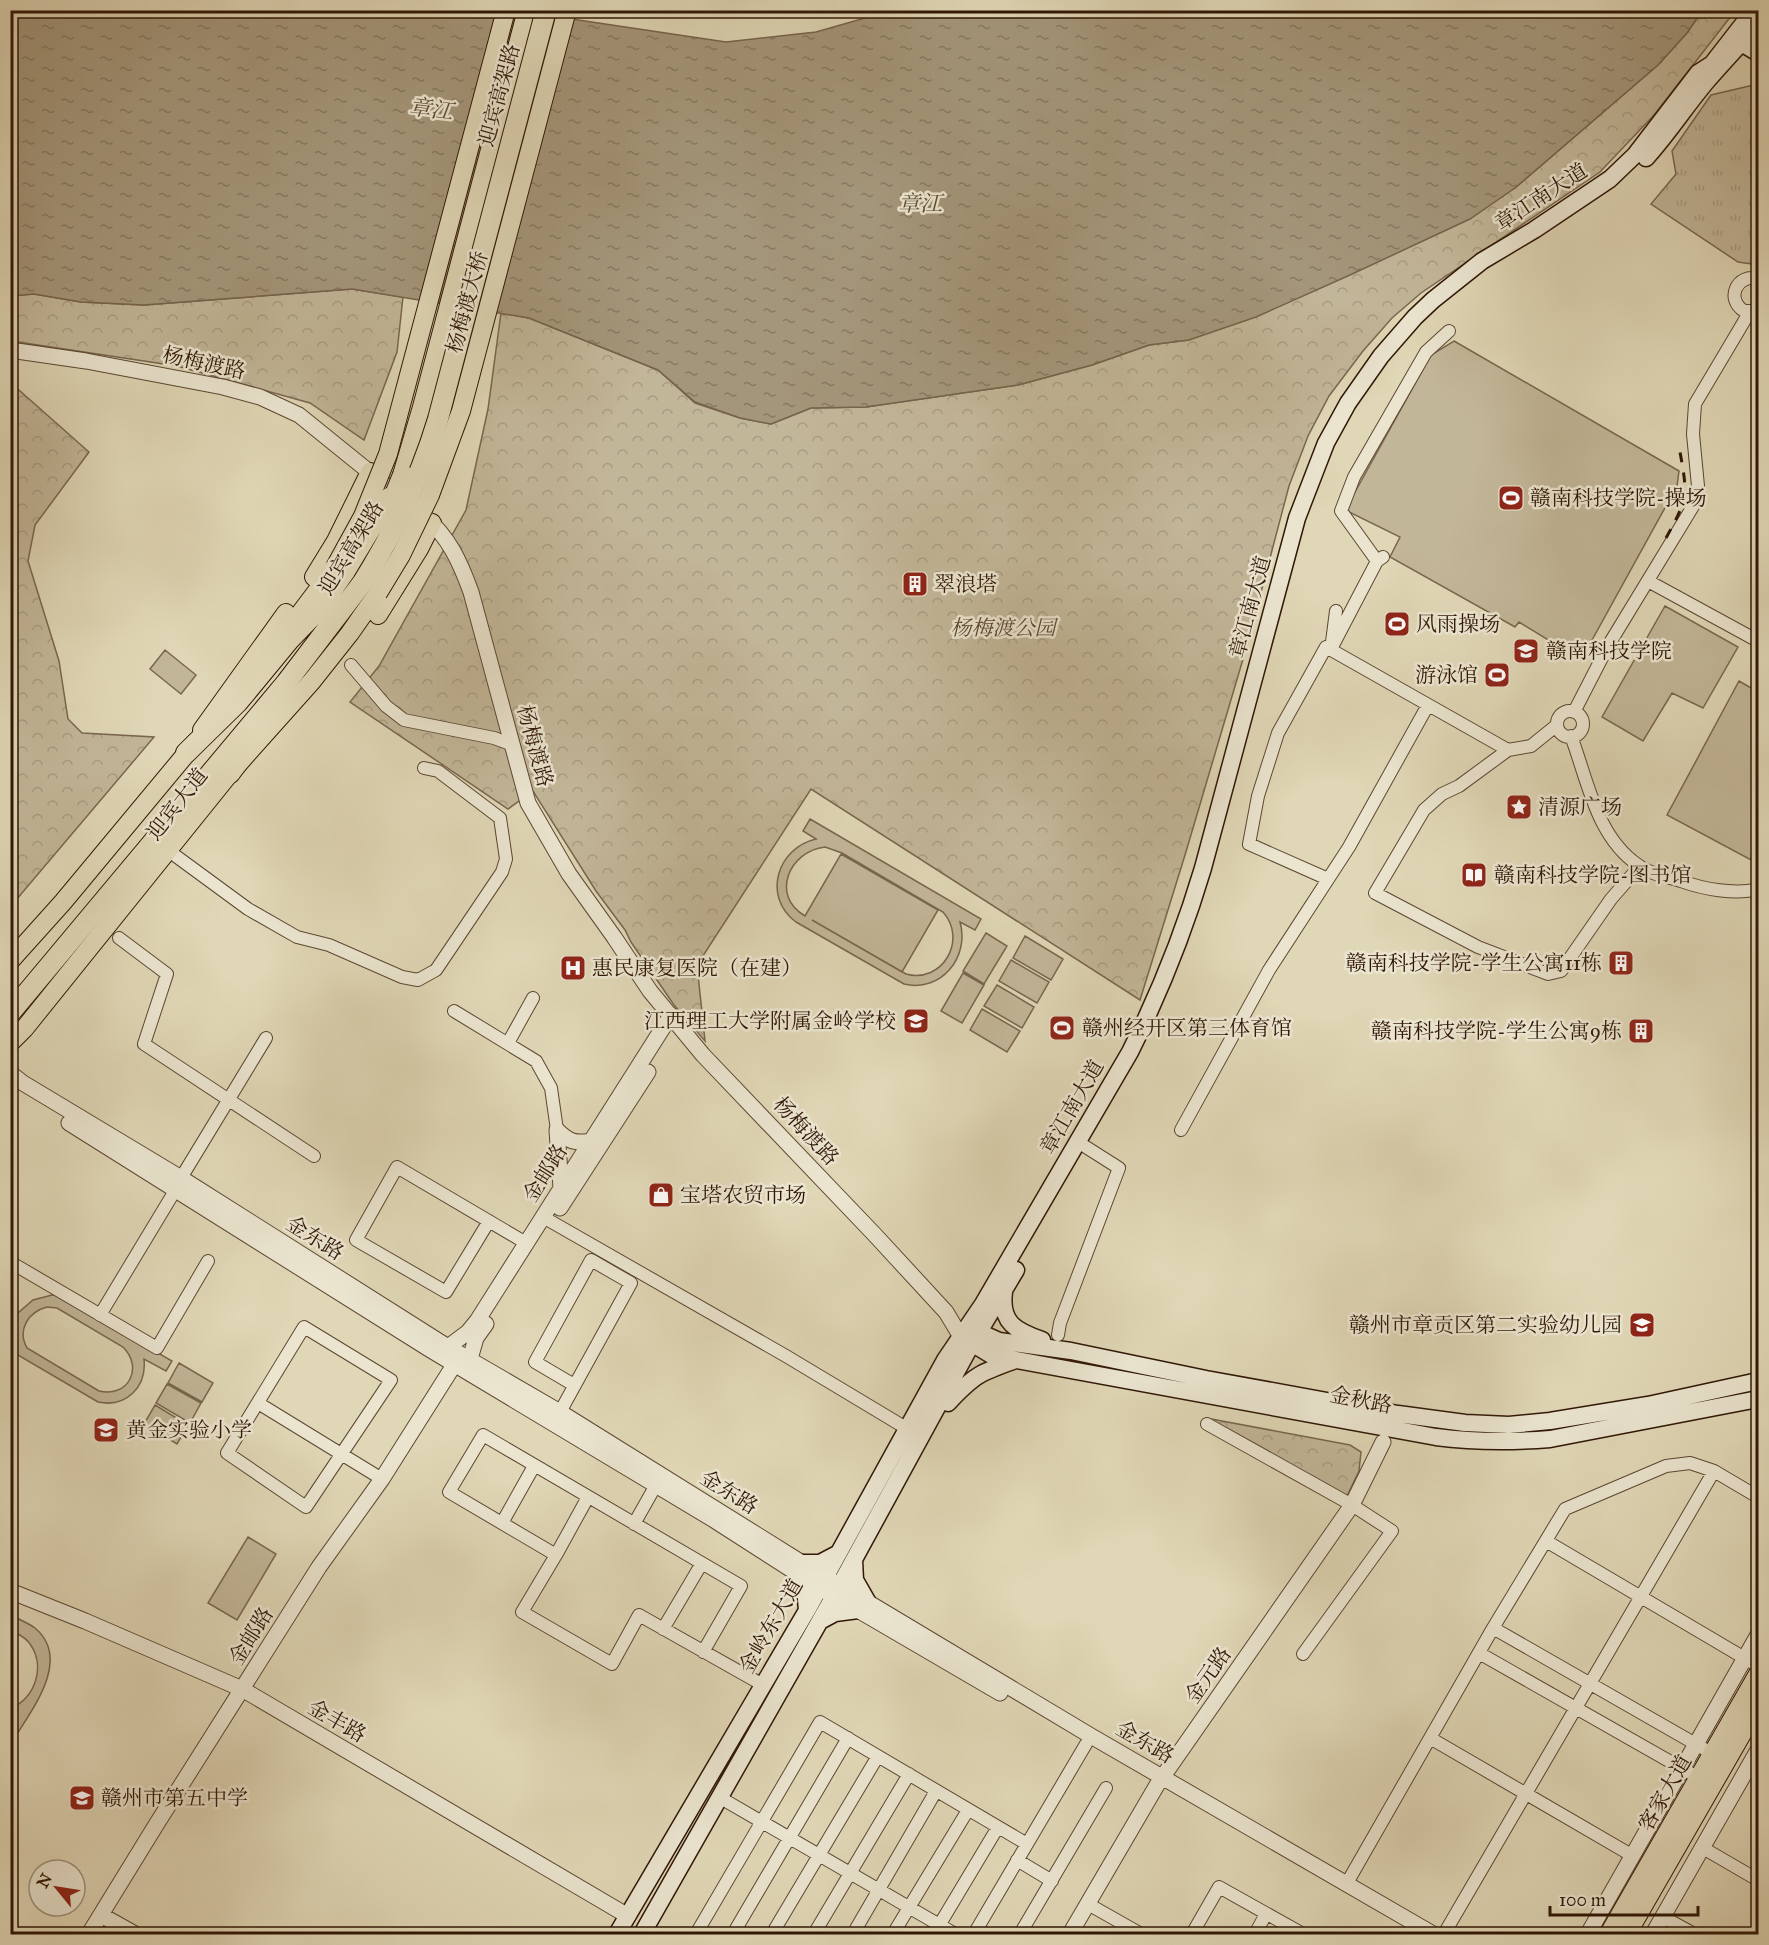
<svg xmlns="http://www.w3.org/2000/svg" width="1769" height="1945" font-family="'IM FELL Great Primer','Noto Serif SC',serif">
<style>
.grass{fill:url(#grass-tufts);stroke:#79664f;stroke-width:1.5}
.park{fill:url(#park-crowns);stroke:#79664f;stroke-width:1.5}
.pitch{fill:#c2b698;stroke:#79664f;stroke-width:1.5;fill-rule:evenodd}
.water{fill:url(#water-ripples);stroke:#76634c;stroke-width:1.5}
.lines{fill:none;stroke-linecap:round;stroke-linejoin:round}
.minor-casing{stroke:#5c4732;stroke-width:14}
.tertiary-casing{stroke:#5c4732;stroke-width:17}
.secondary-casing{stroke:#301706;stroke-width:19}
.primary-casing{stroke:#301706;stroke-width:20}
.trunk-casing{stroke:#301706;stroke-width:22}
.minor{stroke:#ebe5d0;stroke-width:12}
.tertiary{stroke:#ebe5d0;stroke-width:15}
.secondary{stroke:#ebe5d0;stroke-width:16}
.primary{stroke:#e0d7b6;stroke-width:18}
.trunk{stroke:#e0d7b6;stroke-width:20}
.rail{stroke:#301706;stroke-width:3;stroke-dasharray:10 10;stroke-linecap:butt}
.primary-bridge-casing{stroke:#301706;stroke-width:20;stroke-linecap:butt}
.trunk-bridge-casing{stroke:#301706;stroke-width:22;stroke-linecap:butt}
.primary-bridge{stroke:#e0d7b6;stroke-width:18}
.trunk-bridge{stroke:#e0d7b6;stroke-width:20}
.labels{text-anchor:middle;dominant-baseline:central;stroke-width:5;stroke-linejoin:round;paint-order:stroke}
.street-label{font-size:21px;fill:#301706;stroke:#ebe5d0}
.poi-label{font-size:21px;fill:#301706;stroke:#ebe5d0;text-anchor:start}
.park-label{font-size:21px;font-style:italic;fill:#5c4732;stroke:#ebe5d0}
.water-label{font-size:22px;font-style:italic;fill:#5e4a34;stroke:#ebe5d0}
</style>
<defs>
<pattern id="grass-tufts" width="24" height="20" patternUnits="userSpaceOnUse" patternTransform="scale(1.5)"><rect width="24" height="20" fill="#c2b698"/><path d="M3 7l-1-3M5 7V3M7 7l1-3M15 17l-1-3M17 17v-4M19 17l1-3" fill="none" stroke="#a79c82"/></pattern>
<pattern id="park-crowns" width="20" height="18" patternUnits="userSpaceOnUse" patternTransform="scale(1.5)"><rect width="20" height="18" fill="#c2b698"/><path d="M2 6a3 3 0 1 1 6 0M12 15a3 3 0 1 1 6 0" fill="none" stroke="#a79c82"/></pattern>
<pattern id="water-ripples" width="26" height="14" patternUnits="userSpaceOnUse" patternTransform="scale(1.5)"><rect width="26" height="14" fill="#a4967a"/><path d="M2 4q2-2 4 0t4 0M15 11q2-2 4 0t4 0" fill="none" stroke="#867962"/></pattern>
</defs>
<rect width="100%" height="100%" fill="#e0d7b6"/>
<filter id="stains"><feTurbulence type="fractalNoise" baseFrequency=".00333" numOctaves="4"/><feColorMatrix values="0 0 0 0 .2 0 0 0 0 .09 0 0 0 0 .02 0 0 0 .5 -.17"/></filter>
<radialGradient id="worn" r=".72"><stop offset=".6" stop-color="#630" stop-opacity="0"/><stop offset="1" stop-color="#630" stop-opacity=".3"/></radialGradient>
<path class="grass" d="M1758,84V265L1738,262L1651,204L1676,174L1672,151L1711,95Z"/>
<path class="park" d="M1702,11H1735L1654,115L1600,172L1421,293L1392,318L1363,351L1329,396L1308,436L1289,486L1246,649L1185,855L1140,1000L811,789L697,965L705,1041L674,1005L631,942L625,930L596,891L533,791L508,809L350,702L379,666L466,510L488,409L501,313L529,318L658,370L695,403L740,418L771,424L811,408L866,407L1018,385L1092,365L1149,345L1189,340L1515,188L1658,65L1687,33Z
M352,289L403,297L397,352L364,440L310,403L177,366L11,341L10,296L34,294L81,302L144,305Z
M11,383L89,452L35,525L28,561L59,661L68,719L82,733L154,737L11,906Z
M1206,1418L1350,1445L1361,1452L1359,1471L1347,1496Z"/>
<path class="pitch" d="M1454,341L1679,471L1677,486L1581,660L1519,622L1515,627L1390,557L1400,537L1345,510L1431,355Z
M1665,606L1738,647L1703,708L1672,693L1643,741L1602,717Z
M165,650L196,675L181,694L150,669Z
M1739,681L1758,692V852L1753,861L1667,815Z
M810,819L981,919L975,930L960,922C970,957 941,993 904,984L796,922C762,897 777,848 816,839L803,831ZM825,847L842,853L943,912C968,940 942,984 906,974L812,920L902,972L938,910L841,854L805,916C770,896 789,851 825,847Z
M986,933L1007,946L984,984L963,971Z
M1025,936L1063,959L1051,980L1013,958Z
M1011,960L1049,982L1037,1003L999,981Z
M963,973L984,985L962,1023L941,1011Z
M997,985L1034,1007L1022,1028L984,1006Z
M982,1009L1020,1031L1007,1052L970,1030Z
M52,1295L59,1296L172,1361L166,1371L144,1359C147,1387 126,1408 98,1402L11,1351L14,1341V1326L18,1313L33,1300ZM47,1307L57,1308L123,1347C144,1368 128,1398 99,1391L27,1348C17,1330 28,1312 47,1307Z
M179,1363L213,1383L202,1402L168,1383Z
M167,1384L201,1403L190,1423L156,1403Z
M155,1405L188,1425L177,1444L144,1424Z
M248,1537L276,1554L237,1620L208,1603Z
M11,1615C18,1619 28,1623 35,1628C73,1660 30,1712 12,1742L11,1741V1708C35,1699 46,1666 30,1644C26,1637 17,1634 11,1630Z"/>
<path class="water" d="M511,10L726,42L816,32L893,10L1702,11L1687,33L1658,65L1515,188L1470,219L1350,275L1256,317L1189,340L1149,345L1092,365L1018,385L866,407L811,408L771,424L740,418L695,402L658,370L529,318L352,289L144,305L81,302L34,294L11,296V11Z"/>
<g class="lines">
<g class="minor-casing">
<path id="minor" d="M1758,279C1737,273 1725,299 1744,311H1758
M1377,561L1341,511L1354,477L1426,352L1449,331
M1648,581L1758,641
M1332,642L1336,611
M1331,649L1377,561L1383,557
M351,665L386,706L404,720L494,738L513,745
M1557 724a13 13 0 1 1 26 0a13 13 0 1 1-26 0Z
M1574,712L1608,646L1695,503L1698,486L1693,434L1695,404L1749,313
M1557,725L1531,746L1508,750L1459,786L1442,794L1424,810L1375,893L1478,947L1548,974L1561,971L1611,899L1639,867
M1571,736C1588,781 1596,836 1638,865C1649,874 1668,877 1681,881C1703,889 1735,895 1758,889
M169,851L248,909L297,937L329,945L402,977L418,980L436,970L502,872L506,859L500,818L438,771L424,768
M1328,879L1249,844L1258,796L1278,733L1326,647L1508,750
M119,938L167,974L144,1044L314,1156
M454,1011L536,1061L551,1088L557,1130
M508,1043L533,998
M1181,1130L1269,970L1349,847L1428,705
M181,1178L266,1038
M543,1217L786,1356L906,1428
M489,1221L446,1292L356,1240L397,1167L526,1243
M10,1262L157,1348L208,1261
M100,1315L176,1189
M304,1327L391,1380L306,1507L227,1453Z
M1058,1335L1060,1323L1119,1168L1078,1142
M258,1403L382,1479
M560,1412L631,1283L591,1260L535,1362L574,1385
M1207,1424L1352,1505L1392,1531L1303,1654
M502,1523L534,1466
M634,1524L656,1485
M1546,1541L1758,1666
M556,1555L588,1497
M1493,1628L1713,1754
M663,1629L702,1563
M703,1652L741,1586L483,1435L449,1492L556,1555L522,1612L612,1664L639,1615L763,1685
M1479,1653L1699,1778
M1430,1738L1633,1856
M719,1797L955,1934
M1703,1848L1758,1880
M1017,1860L1052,1881
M1347,1883L1493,1628L1565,1509L1666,1466L1690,1463L1714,1471
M1088,1904L1141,1934
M1663,1917L1694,1934
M696,1934L820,1722L1027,1844
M733,1934L848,1738
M772,1934L878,1756
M814,1934L909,1774
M853,1934L936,1791
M893,1934L968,1810
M934,1934L998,1827
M974,1934L1086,1744
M1020,1934L1106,1788
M1192,1934L1219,1887L1303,1934
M1255,1934L1266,1914
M1444,1934L1714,1471L1758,1497"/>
</g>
<g class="tertiary-casing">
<path id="tertiary" d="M10,350L86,361L223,387L260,397L299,415L404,500
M425,517C449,537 460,562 471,592L528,803L569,874L614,937L650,991L703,1055L875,1235L946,1312L961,1337
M10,1073L23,1083L181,1178L448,1347L560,1412L799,1561L1091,1736L1433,1934
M69,1123L429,1349L714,1520L820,1588L1000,1693
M557,1130L561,1188
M557,1130C568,1141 575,1144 590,1141
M560,1208L648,1072
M448,1347L468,1332L477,1321L671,1015
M470,1359L476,1338L486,1324
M10,1591L85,1621L242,1689L628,1916
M101,1915L135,1934
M89,1934L156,1825L319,1567L382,1479L454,1365
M1070,1934L1157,1785L1352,1505L1383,1442
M1588,1934L1758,1635
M1653,1934L1758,1750"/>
</g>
<g class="secondary-casing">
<path id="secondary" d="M1733,38L1758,53
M1646,158C1668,134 1685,107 1706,82C1723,62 1742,43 1758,23
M1004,1292C1000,1323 1016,1331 1042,1340
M970,1328L999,1341L1071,1351L1206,1379L1398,1414L1465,1423L1509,1425L1550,1421L1648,1405L1758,1381
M963,1338L991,1355L1017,1360L1436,1437C1474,1442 1512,1442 1550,1439L1758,1399
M948,1403C974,1375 981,1372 1016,1360
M854,1560L855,1580L867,1601
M802,1563H820L839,1553
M796,1573L805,1589L807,1610
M820,1621L835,1613L858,1610
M617,1934L809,1607L945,1360L983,1304L1130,1052C1160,992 1184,932 1203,868L1297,518L1326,443L1348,403L1381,356L1415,317L1433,300L1482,261L1534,230L1610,179L1635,155L1698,73L1712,64L1754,10
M642,1934L834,1596L971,1345L1016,1270"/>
</g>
<g class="primary-casing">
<path id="primary" d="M314,577L336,541L370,472
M378,615L419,549L432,523
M284,635L335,567
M202,730L286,613
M10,961L63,902L196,742
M10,1043L24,1029L230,773L312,681L350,633L378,593
M1609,1934L1758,1674
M1627,1934L1758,1706"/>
</g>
<g class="trunk-casing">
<path id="trunk" d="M403,475L423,407L528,10
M186,753L238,702L290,639L318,610L345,571
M230,773L262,729
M10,1013L286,683L363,582"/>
</g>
<use href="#minor" class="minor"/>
<use href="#tertiary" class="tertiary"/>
<use href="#secondary" class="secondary"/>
<use href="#primary" class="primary"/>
<use href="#trunk" class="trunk"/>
<path class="rail" d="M1666,538C1688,498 1688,496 1680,452"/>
<g class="primary-bridge-casing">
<path id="primary-bridge" d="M335,567L363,516L388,454L506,10
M378,593L401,555L430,495L461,411L567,10"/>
</g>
<g class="trunk-bridge-casing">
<path id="trunk-bridge" d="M387,514L403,475
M345,571L389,498
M363,582C396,529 420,479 438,419L546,10"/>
</g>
<use href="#primary-bridge" class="primary-bridge"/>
<use href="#trunk-bridge" class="trunk-bridge"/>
</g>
<defs>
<g id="stadium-square" transform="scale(1.35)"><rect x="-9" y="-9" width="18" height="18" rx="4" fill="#8f2418" stroke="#ebe5d0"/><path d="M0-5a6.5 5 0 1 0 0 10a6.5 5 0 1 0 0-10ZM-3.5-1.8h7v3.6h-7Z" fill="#fff"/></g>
<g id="building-square" transform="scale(1.35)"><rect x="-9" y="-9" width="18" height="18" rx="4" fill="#8f2418" stroke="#ebe5d0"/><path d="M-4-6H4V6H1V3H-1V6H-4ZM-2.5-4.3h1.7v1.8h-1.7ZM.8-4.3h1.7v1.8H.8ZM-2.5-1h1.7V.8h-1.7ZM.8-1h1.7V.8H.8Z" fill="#fff"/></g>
<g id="university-square" transform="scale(1.35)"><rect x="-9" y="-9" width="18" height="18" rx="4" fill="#8f2418" stroke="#ebe5d0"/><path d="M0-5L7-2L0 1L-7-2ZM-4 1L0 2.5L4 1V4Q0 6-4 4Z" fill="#fff"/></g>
<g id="sight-square" transform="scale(1.35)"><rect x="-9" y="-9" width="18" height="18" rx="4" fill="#8f2418" stroke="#ebe5d0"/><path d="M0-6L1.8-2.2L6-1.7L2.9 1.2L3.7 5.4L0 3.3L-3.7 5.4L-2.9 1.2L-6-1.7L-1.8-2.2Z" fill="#fff"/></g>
<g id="library-square" transform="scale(1.35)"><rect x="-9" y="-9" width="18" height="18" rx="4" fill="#8f2418" stroke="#ebe5d0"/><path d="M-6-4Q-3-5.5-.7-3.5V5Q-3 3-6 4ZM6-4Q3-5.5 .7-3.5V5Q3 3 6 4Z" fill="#fff"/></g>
<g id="hospital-square" transform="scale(1.35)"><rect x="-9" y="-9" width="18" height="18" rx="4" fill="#8f2418" stroke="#ebe5d0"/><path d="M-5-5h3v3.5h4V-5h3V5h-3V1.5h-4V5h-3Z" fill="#fff"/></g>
<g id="school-square" transform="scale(1.35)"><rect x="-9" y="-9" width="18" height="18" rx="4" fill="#8f2418" stroke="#ebe5d0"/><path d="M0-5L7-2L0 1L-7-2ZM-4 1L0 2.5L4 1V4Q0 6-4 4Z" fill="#fff"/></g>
<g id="shop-square" transform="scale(1.35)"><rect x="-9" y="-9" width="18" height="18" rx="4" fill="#8f2418" stroke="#ebe5d0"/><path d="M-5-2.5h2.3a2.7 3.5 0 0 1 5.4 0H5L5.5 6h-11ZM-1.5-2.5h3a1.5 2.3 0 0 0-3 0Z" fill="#fff"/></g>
</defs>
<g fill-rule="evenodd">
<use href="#stadium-square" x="1511" y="498"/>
<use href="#building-square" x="915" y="584"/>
<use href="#stadium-square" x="1397" y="624"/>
<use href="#university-square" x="1526" y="651"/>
<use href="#stadium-square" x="1497" y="675"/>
<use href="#sight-square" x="1519" y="807"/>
<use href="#library-square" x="1474" y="875"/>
<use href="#building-square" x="1621" y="963"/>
<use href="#hospital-square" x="573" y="968"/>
<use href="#school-square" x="916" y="1021"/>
<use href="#stadium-square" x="1062" y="1028"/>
<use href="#building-square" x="1641" y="1031"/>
<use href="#shop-square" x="661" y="1195"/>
<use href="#school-square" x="1642" y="1325"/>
<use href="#school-square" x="106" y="1430"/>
<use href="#school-square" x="82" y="1798"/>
</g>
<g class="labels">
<g class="street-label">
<text transform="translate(499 95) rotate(-75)">迎宾高架路</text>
<text transform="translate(1541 197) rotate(-33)">章江南大道</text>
<text transform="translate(467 302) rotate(-75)">杨梅渡大桥</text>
<text transform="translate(204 363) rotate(12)">杨梅渡路</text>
<text transform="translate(351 548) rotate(-59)">迎宾高架路</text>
<text transform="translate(1250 607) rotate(-75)">章江南大道</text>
<text transform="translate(535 746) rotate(75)">杨梅渡路</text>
<text transform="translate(177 804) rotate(-52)">迎宾大道</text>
<text transform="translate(1072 1107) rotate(-60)">章江南大道</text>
<text transform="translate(806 1131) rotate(47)">杨梅渡路</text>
<text transform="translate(545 1173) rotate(-58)">金邮路</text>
<text transform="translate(315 1238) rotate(32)">金东路</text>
<text transform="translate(1361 1400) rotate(11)">金秋路</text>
<text transform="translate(729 1492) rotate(32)">金东路</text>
<text transform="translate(771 1626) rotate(-60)">金岭东大道</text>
<text transform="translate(251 1636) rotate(-58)">金邮路</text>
<text transform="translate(1208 1675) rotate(-55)">金元路</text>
<text transform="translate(337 1721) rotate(30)">金丰路</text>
<text transform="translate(1145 1742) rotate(30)">金东路</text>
<text transform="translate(1665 1793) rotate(-60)">客家大道</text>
</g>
<g class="poi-label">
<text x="1530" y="498">赣南科技学院-操场</text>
<text x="934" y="584">翠浪塔</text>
<text x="1416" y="624">风雨操场</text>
<text x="1546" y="651">赣南科技学院</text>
<text x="1478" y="675" text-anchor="end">游泳馆</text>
<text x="1538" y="807">清源广场</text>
<text x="1494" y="875">赣南科技学院-图书馆</text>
<text x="1602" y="963" text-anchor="end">赣南科技学院-学生公寓11栋</text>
<text x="592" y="968">惠民康复医院（在建）</text>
<text x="896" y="1021" text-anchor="end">江西理工大学附属金岭学校</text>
<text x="1082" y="1028">赣州经开区第三体育馆</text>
<text x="1622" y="1031" text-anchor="end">赣南科技学院-学生公寓9栋</text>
<text x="680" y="1195">宝塔农贸市场</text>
<text x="1622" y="1325" text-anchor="end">赣州市章贡区第二实验幼儿园</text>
<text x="126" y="1430">黄金实验小学</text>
<text x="101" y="1798">赣州市第五中学</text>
</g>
<g class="park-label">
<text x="1003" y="628">杨梅渡公园</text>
</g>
<g class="water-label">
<text transform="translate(431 109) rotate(7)">章江</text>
<text x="920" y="203">章江</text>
</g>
</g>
<rect width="1769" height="1945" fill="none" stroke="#e0d7b6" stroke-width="36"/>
<rect x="12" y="12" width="1745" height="1921" fill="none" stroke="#301706" stroke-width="3"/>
<rect x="18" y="18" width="1733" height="1909" fill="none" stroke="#301706" stroke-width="1.5"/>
<g transform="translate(57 1888) rotate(300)"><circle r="28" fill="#ebe5d0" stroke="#a0937f" stroke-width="1.5"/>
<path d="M0-4.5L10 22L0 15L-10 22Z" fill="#8f2418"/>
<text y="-9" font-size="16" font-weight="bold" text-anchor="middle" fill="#301706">N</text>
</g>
<path d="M1550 1906v9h148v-9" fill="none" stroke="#301706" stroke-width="3"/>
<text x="1559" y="1906" font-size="18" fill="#301706" stroke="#ebe5d0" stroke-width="4.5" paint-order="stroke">100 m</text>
<rect width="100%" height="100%" filter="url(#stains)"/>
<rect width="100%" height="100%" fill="url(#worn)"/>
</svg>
